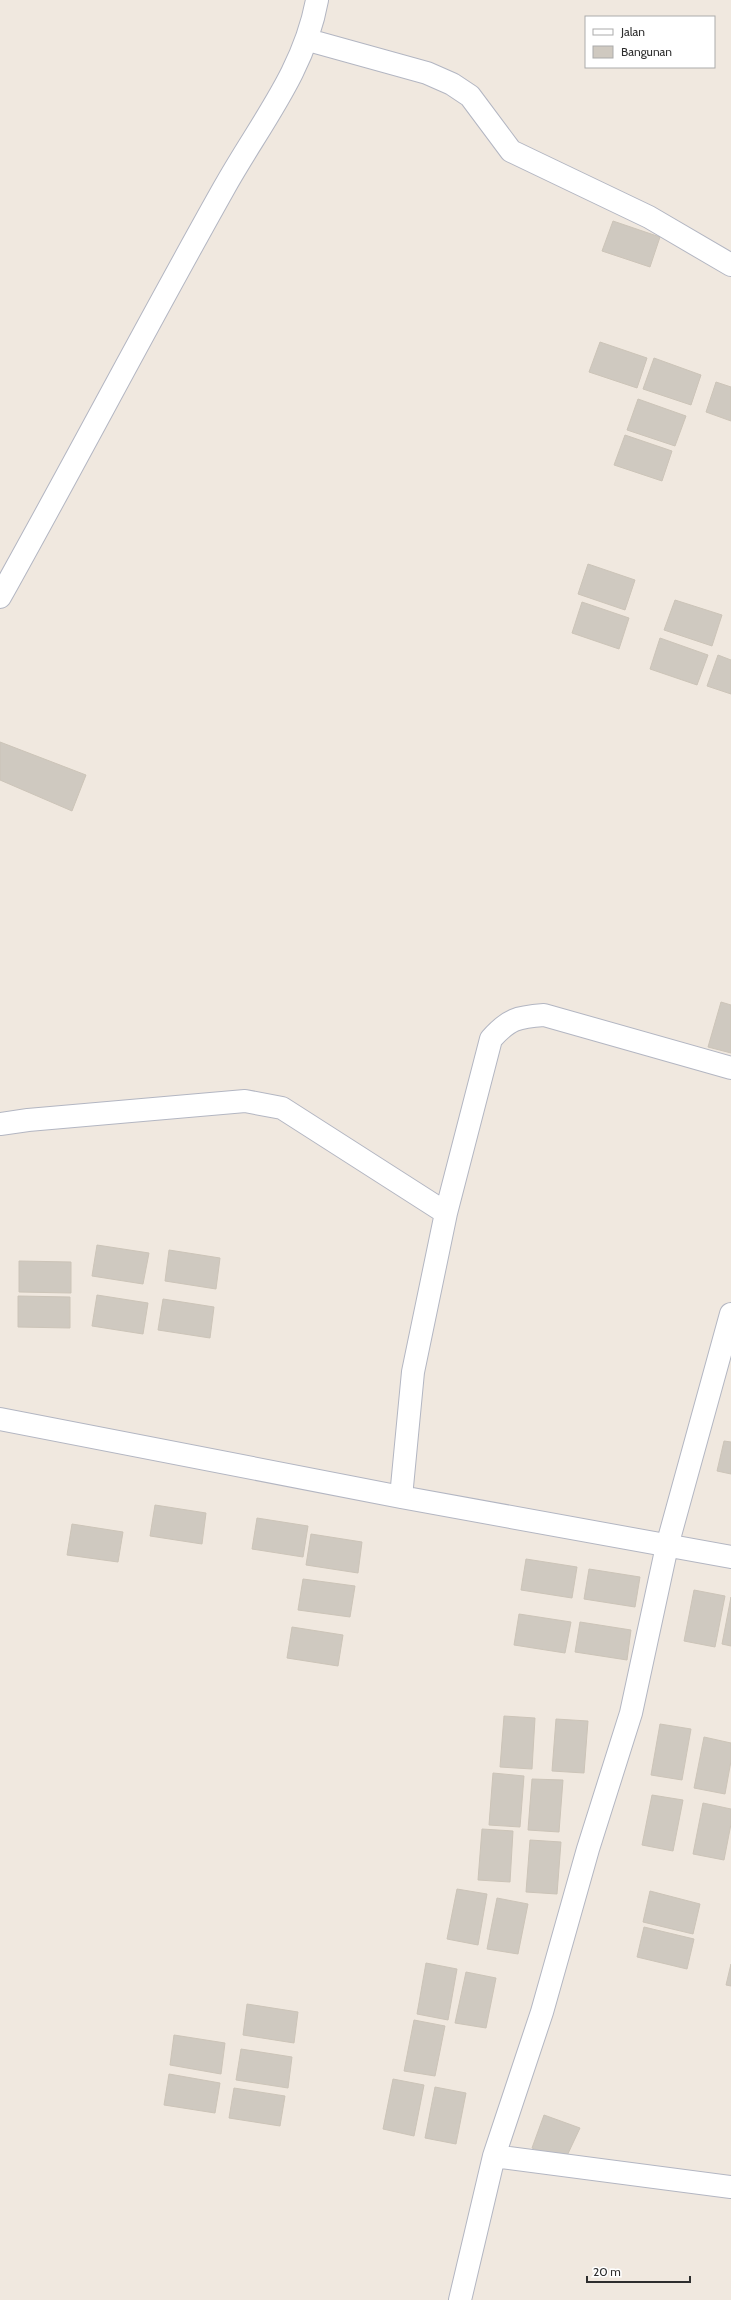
<svg xmlns="http://www.w3.org/2000/svg" width="731" height="2300" font-family="Cabin,sans-serif">
<style>
.building{fill:#cfc9c0;stroke:#ccc4b8}
.lines{fill:none;stroke-linecap:round;stroke-linejoin:round}
.minor-casing{stroke:#b3b6c2;stroke-width:24}
.minor{stroke:#fff;stroke-width:22}
</style>
<rect width="100%" height="100%" fill="#f0e8df"/>
<path class="building" d="M613,221L660,237L650,267L602,251Z
M600,342L647,358L637,388L589,372Z
M654,358L701,375L691,405L643,389Z
M716,382L731,387V421L706,412Z
M638,399L686,416L675,446L627,430Z
M625,435L672,451L662,481L614,465Z
M588,564L635,580L625,610L578,594Z
M675,600L722,615L712,646L664,630Z
M582,602L629,618L619,649L572,633Z
M660,638L708,655L697,685L650,669Z
M718,655L731,660V694L707,686Z
M0,742L86,775L72,811L0,780Z
M721,1002L731,1005V1053L708,1047Z
M97,1245L149,1253L143,1284L92,1276Z
M169,1250L220,1258L216,1289L165,1281Z
M19,1261L71,1262V1293L19,1292Z
M97,1295L148,1303L143,1334L92,1326Z
M18,1296L70,1297V1328L18,1327Z
M163,1299L214,1307L210,1338L158,1330Z
M724,1441L731,1442V1474L717,1471Z
M155,1505L206,1513L202,1544L150,1536Z
M257,1518L308,1526L303,1557L252,1549Z
M72,1524L123,1532L118,1562L67,1555Z
M311,1534L362,1542L358,1573L306,1565Z
M526,1559L577,1567L572,1598L521,1590Z
M589,1569L640,1577L635,1607L584,1599Z
M303,1579L355,1586L350,1617L298,1610Z
M694,1590L725,1596L715,1647L684,1641Z
M731,1597V1646L722,1644Z
M519,1614L571,1622L565,1653L514,1645Z
M580,1622L631,1630L627,1660L575,1652Z
M292,1627L343,1635L338,1666L287,1658Z
M504,1716L535,1718L532,1769L500,1767Z
M556,1719L588,1721L584,1773L552,1771Z
M660,1724L691,1729L682,1780L651,1775Z
M704,1737L731,1743V1761L725,1794L694,1788Z
M493,1773L524,1776L520,1827L489,1825Z
M532,1779L563,1780L559,1832L528,1830Z
M652,1795L683,1800L673,1851L642,1845Z
M703,1803L731,1809V1824L724,1860L693,1854Z
M482,1829L513,1831L510,1882L478,1880Z
M530,1840L561,1842L557,1894L526,1892Z
M457,1889L487,1894L478,1945L447,1939Z
M650,1891L700,1904L693,1934L643,1922Z
M497,1898L528,1904L518,1954L487,1949Z
M644,1927L694,1939L687,1969L637,1957Z
M426,1963L457,1969L448,2020L417,2014Z
M731,1964V1986L726,1985Z
M466,1972L496,1978L486,2028L455,2023Z
M247,2004L298,2012L294,2043L243,2035Z
M414,2020L445,2026L435,2076L404,2071Z
M174,2035L225,2043L221,2074L170,2065Z
M241,2049L292,2057L288,2088L236,2080Z
M169,2074L220,2083L215,2113L164,2105Z
M393,2079L424,2085L414,2136L383,2129Z
M435,2087L466,2093L456,2144L425,2138Z
M234,2088L285,2096L280,2126L229,2118Z
M544,2115L580,2128L565,2160L532,2148Z"/>
<g class="lines">
<g class="minor-casing">
<path id="minor" d="M308,40L427,73L452,84L470,96L511,151L649,217L731,265
M0,597C76,461 148,323 224,188C259,125 304,72 317,0
M0,1124L28,1120L245,1101L282,1108L446,1213
M0,1419L401,1497L731,1557
M401,1497L413,1372L446,1213L491,1039C509,1019 517,1017 544,1015L731,1068
M494,2156L731,2187
M460,2300L494,2156L542,2012L588,1849L631,1713L667,1546L731,1314"/>
</g>
<use href="#minor" class="minor"/>
</g>
<rect x="585" y="16" width="130" height="52" fill="#ffffff" stroke="#ababab"/>
<rect x="593" y="29" width="20" height="6" fill="#ffffff" stroke="#ababab"/>
<text x="621" y="36" font-size="12" fill="#2e2e2e">Jalan</text>
<rect x="593" y="46" width="20" height="12" fill="#cfc9c0" stroke="#ababab"/>
<text x="621" y="56" font-size="12" fill="#2e2e2e">Bangunan</text>
<path d="M587 2276v6h103v-6" fill="none" stroke="#2e2e2e" stroke-width="2"/>
<text x="593" y="2276" font-size="12" fill="#2e2e2e" stroke="#ffffff" stroke-width="3" paint-order="stroke">20 m</text>
</svg>
